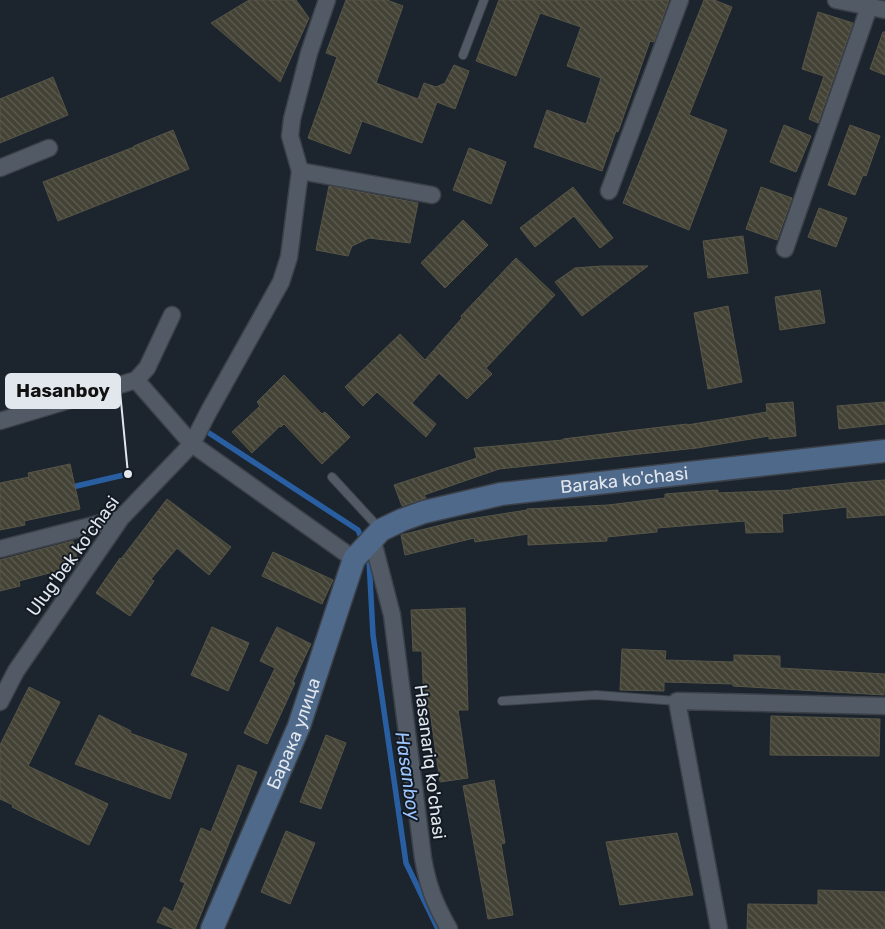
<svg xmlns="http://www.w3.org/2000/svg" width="885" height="929" font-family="Rubik,sans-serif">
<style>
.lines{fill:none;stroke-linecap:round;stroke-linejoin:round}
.stream{stroke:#295ea1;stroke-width:5.5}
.building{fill:url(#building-back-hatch);stroke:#565547}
.service-casing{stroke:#3c4149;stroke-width:10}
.minor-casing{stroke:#3c4149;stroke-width:19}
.secondary-casing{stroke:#3c4149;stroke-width:25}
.service{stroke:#515a65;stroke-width:8}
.minor{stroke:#515a65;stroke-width:16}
.secondary{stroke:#4f698a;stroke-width:22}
.labels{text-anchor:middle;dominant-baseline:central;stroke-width:4;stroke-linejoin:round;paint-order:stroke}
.street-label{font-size:18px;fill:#e2e7ed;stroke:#131a23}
.water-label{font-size:19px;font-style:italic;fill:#9cc6fd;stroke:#131a23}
.leader{fill:none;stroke:#e2e7ed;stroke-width:2}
.callout-dot{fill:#e2e7ed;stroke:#131a23;stroke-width:2}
.callout{fill:#e2e7ed;stroke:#e2e7ed;stroke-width:2}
.callout-label{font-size:19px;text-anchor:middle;font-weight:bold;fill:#111}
</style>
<defs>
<pattern id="building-back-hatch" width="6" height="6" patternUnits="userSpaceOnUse" patternTransform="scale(1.25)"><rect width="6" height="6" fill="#434235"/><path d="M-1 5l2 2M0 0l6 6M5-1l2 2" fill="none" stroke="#5e5d53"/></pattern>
</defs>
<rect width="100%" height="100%" fill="#1c242d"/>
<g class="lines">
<path class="stream" d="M209,433L358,530L363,542
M68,488L128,474
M366,553L369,559L373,635L406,863L438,929"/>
</g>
<path class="building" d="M249,0H296L309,18L280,82L211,23Z
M346,0H387L403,6L376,83L418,99L424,83L436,87L445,83L454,65L469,71L455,109L437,102L422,143L362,121L350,154L308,138L337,57L326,53Z
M499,0H669L654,42L650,41L618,132L616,131L602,171L534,147L547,110L586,124L601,78L567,66L581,27L540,13L516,76L476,61Z
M704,0H714L732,7L689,115L727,130L689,230L623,203Z
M818,12L853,23L818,123L809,119L824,76L802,69Z
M883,32H885V75L870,69Z
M53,77L68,115L0,143V99Z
M784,125L811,136L796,172L770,162Z
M850,125L880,136L866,176L863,175L855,195L828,185Z
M173,130L189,169L58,221L43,182L134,147V146Z
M469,148L506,162L491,204L453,190Z
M329,186L418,203L410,243L369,238L352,246L348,256L316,250Z
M573,187L613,238L600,248L574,216L535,247L520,228Z
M761,187L792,198L777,240L746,229Z
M819,208L847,218L836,247L808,237Z
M463,220L488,245L445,288L421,263Z
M743,236L748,273L708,278L703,241Z
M516,258L555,295L486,368L492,374L467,399L439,373L412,403L436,424L426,437L377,392L363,406L345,387L400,334L425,360L462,318L461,316Z
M601,266H648L582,316L555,282L575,268Z
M820,290L825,323L780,330L775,297Z
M728,306L742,382L708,389L694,313Z
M284,375L322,414L325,412L350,437L322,464L284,424L281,427L280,426L252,453L232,432L260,406L257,402Z
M793,402L796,436L769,439V436L697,448L499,469L424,495L426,498L402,506L394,485L477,458L474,448L563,440V439L628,431L687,424V425L767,412L766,404Z
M885,402V424L839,429L837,406Z
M70,464L80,509L24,521L25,525L0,530V483L29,477L28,473Z
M885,480V515L847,518V507L782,514L783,532L746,533L745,521L657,528V532L607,537V541L528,545V534L475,542L474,538L405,555L401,535L457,521L527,510V509L608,505L665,498V494L718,490V493L792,490V489L847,483Z
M167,499L231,547L209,575L177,548L151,579L154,581L130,616L96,593L120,558L121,559Z
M73,541L78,562L76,566L19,581L20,586L0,591V560Z
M273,552L333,580L322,604L262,576Z
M465,608L468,710H458L468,778L440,782L430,711H424L422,651H413L411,610Z
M212,627L249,643L228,691L191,675Z
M277,627L311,644L293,682L295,683L267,744L244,733L275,668L260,661Z
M622,649L666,651L665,660L734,662V655L780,656V668L885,674L884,695L733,686V684L664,682V691L620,690Z
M29,687L60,702L28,766L108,804L89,845L12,807L13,805L0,799V745Z
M99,715L131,731L130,733L187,754L170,799L75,764Z
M771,716L880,719L879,756L770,755Z
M326,735L346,743L321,809L300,802Z
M238,765L257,772L195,929H175L157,922L164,907L173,912L185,883L180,881L201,828L211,832Z
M494,780L505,843L501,844L513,915L488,919L463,786Z
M286,831L315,843L290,904L261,892Z
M677,833L693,895L620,905L606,842Z
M818,890L885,892V929H747L748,904L818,905Z"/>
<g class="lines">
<g class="service-casing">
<path id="service" d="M463,55L484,0
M332,477L380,529
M502,701L596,695L677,701"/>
</g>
<g class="minor-casing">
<path id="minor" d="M836,0L885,10
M0,168L49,148
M300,171L432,195
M609,191L680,0
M785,249L869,7
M136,380L192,444L354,559
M0,421L136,380L147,368L172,315
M372,538L392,615L423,858C428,887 435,904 449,929
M0,549L121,518
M0,702L16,671L121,518L192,444L209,411L281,282L289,257L300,171L290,136L292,119L309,53L327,0
M719,929L677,701L885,706"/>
</g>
<g class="secondary-casing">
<g id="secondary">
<path id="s1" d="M212,929L299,726L354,559L381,530L402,520L424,512L501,494L885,451"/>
</g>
</g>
<use href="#service" class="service"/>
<use href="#minor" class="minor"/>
<use href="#secondary" class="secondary"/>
</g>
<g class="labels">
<g class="street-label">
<text stroke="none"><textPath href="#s1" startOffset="686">Baraka ko'chasi</textPath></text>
<text transform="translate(73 556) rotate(-54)">Ulug'bek ko'chasi</text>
<text stroke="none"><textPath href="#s1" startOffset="212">Барака улица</textPath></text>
<text transform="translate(430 762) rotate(83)">Hasanariq ko'chasi</text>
</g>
<g class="water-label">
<text transform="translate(408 776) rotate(82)">Hasanboy</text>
</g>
</g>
<path class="leader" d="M128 474L120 391"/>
<circle class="callout-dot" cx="128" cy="474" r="5"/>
<rect class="callout" x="6" y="374" width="114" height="34" rx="5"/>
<g class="callout-label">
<text x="63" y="397">Hasanboy</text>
</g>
</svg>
